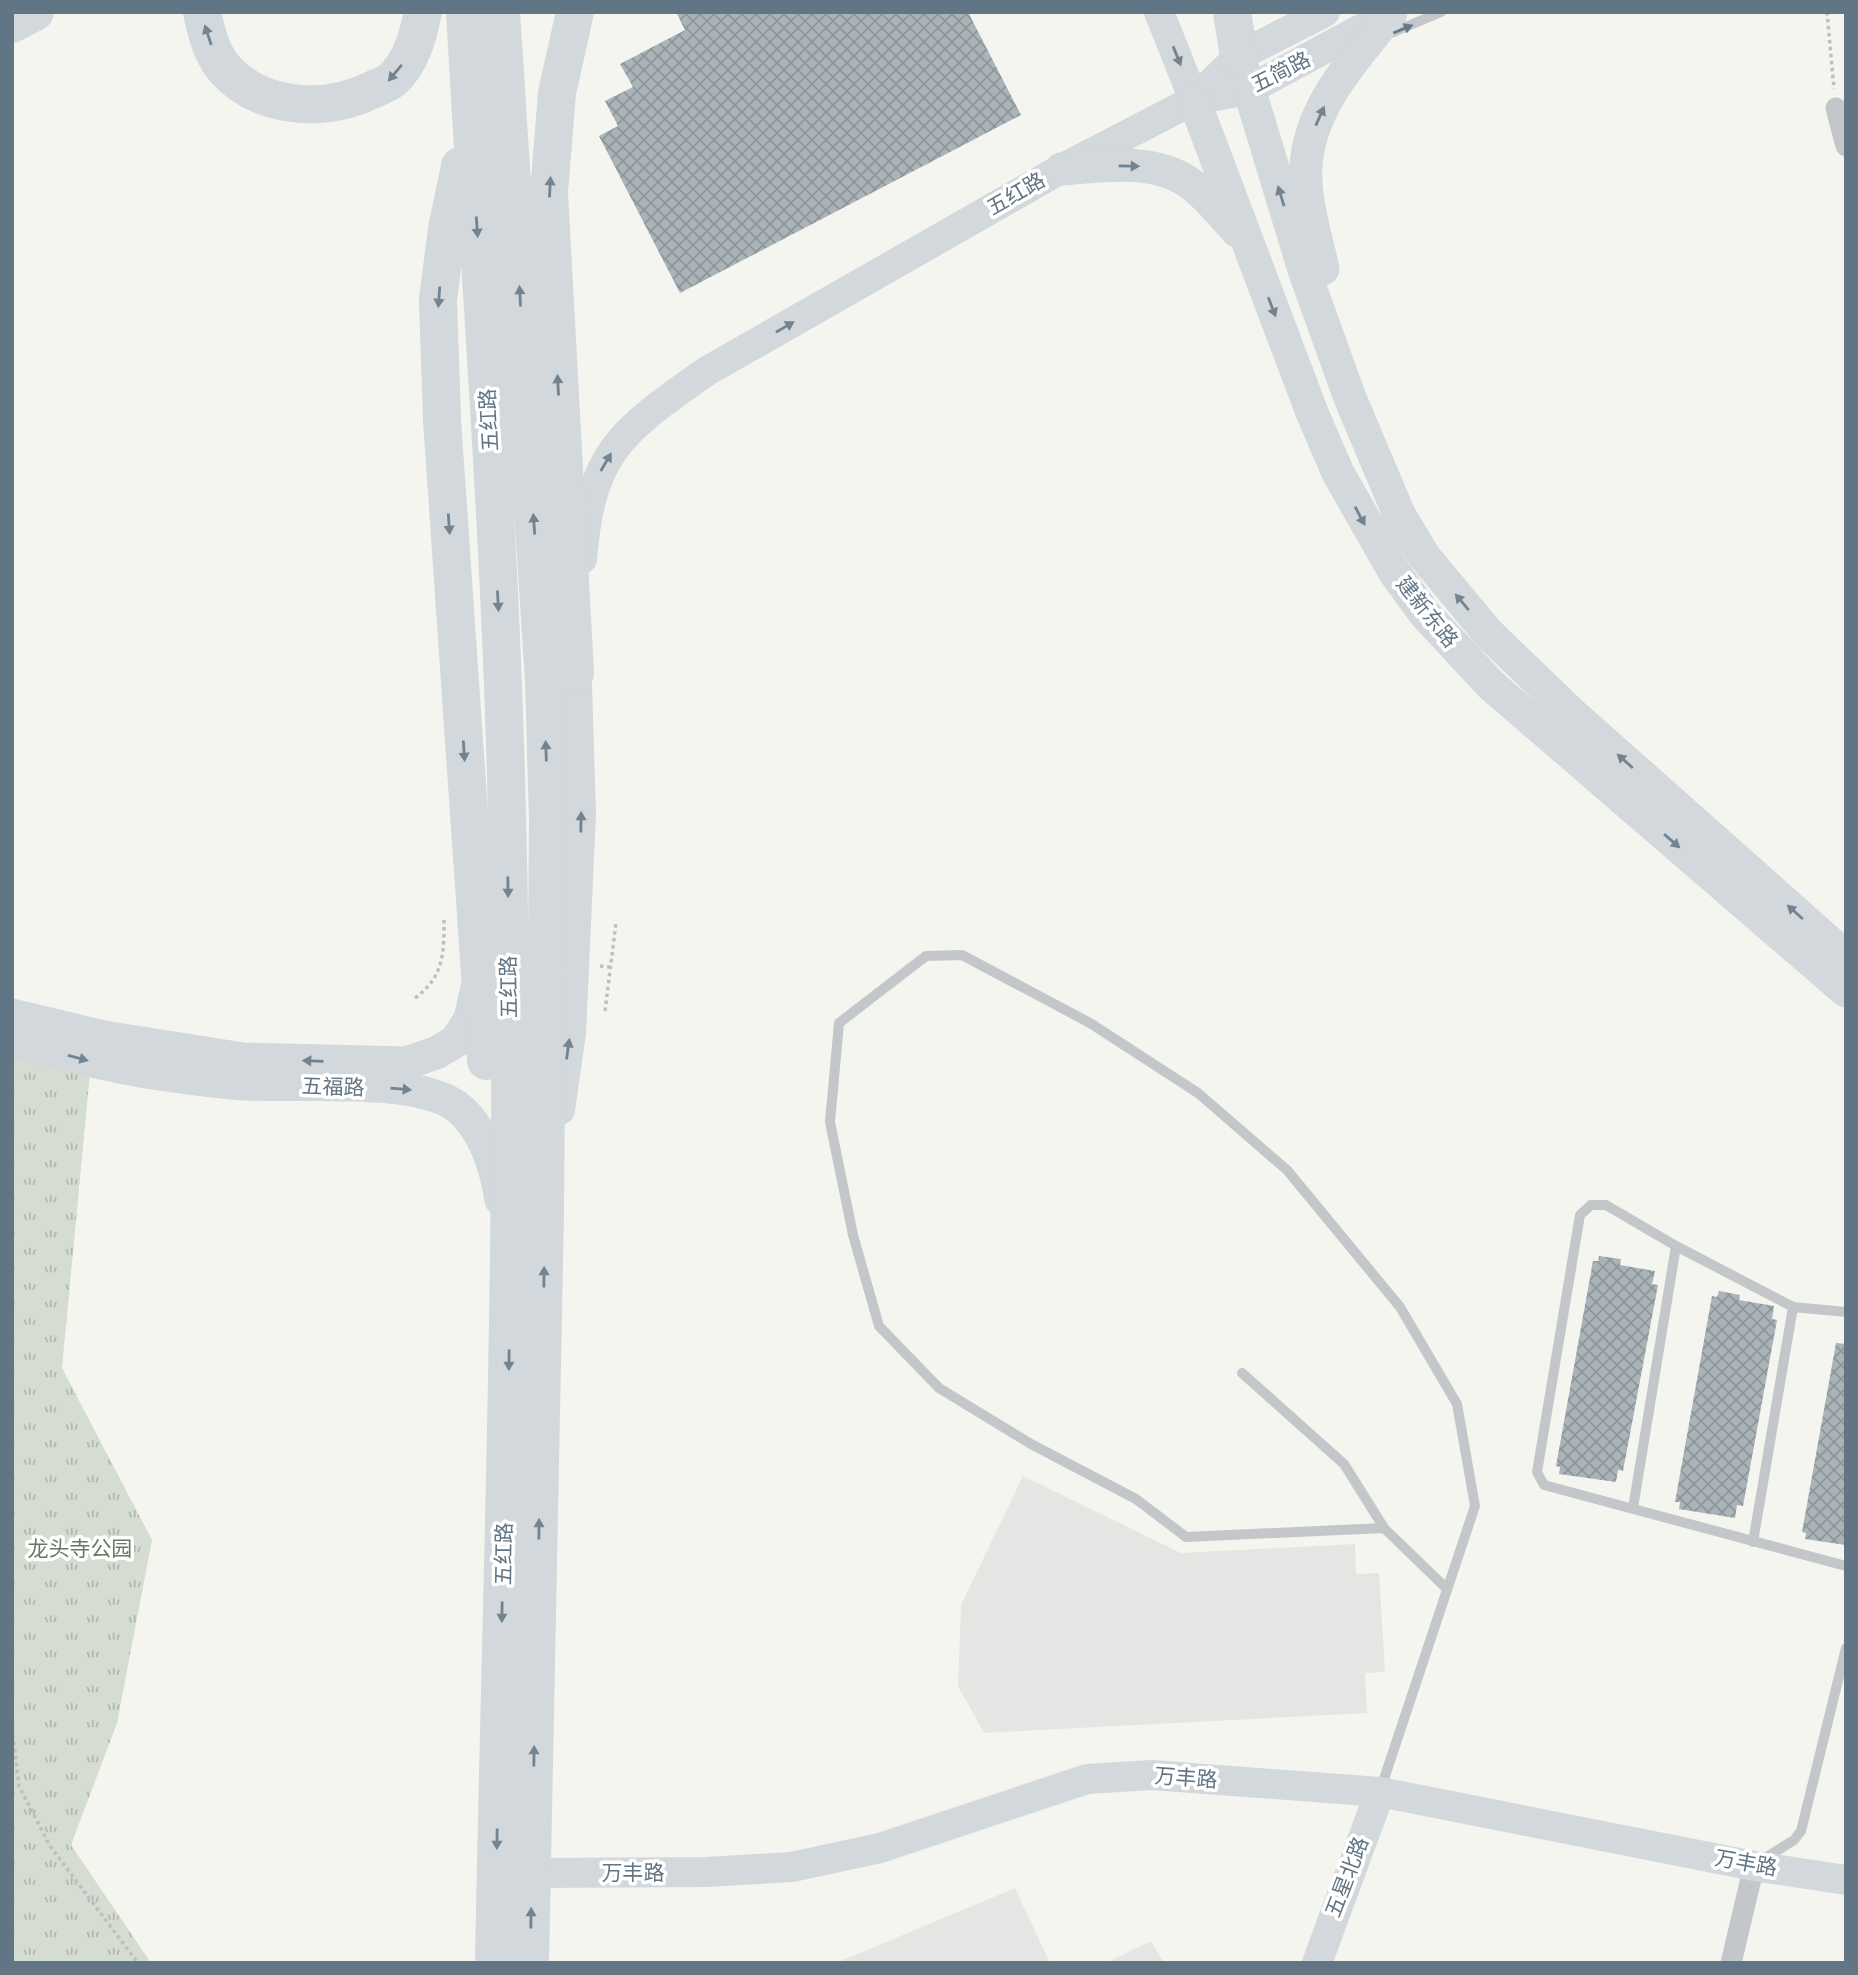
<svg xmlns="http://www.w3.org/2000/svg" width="1858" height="1975" font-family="Jost,'Noto Sans SC',sans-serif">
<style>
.built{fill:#e5e6e4}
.park{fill:url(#park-tufts)}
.building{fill:url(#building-cross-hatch)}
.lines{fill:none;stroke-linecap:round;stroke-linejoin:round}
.path{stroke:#bdbfc1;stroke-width:3.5;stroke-dasharray:3.5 3.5;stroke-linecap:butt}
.lane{stroke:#c3c7ca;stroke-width:10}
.street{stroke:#c3c7ca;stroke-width:21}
.secondary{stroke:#d2d8dc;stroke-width:30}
.primary{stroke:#d2d8dc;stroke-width:33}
.highway{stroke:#d2d8dc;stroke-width:38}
.oneway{fill:#667988}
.oneway2{fill:#728491}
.labels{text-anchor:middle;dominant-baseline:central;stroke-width:7;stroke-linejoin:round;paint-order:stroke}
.street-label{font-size:21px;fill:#617584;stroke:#fff}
.park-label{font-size:21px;fill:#667a60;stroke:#fff}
</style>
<defs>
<pattern id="park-tufts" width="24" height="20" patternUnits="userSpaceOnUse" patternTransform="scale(1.75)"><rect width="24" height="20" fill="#d5dcd1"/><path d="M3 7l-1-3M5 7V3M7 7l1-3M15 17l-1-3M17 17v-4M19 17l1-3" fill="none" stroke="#b0b7af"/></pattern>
<pattern id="building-cross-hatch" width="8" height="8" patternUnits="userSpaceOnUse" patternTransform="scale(1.75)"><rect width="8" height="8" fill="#aab3b8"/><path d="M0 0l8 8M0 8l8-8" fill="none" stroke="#8e969b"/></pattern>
</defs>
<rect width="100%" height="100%" fill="#f5f5f0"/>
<path class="built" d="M1023,1476L1181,1553L1355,1544L1356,1574L1379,1573L1385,1672L1365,1673L1367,1713L984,1733L958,1686L961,1605Z
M1015,1888L1050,1963H836Z
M1151,1941L1164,1963H1106Z"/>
<path class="park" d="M12,1054L90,1073L62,1368L152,1540L117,1723L71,1845L151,1963H12Z"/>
<path class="building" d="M676,12H968L1021,115L680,293L599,136L618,126L605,101L633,87L620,64L685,30Z
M1599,1256L1621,1259L1620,1265L1655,1271L1652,1284L1658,1285L1623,1471L1618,1470L1616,1482L1559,1474L1560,1467L1556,1466L1593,1261H1598Z
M1719,1291L1740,1295L1739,1300L1774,1306L1772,1319L1777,1320L1743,1506L1737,1505L1735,1518L1679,1509L1680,1502H1675L1712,1296L1717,1297Z
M1836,1343L1846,1344V1545L1805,1539L1806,1533L1802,1532Z"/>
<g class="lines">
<path class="path" d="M1827,12L1834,89
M600,966L611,967
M415,998C445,976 444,952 444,917
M605,1011L616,923
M12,1728L19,1786L50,1846L138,1963"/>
<path class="lane" d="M1384,36L1441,12
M1846,1312L1793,1307L1676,1246L1606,1205H1591L1580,1215L1537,1472L1544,1485L1846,1566
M1242,1373L1344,1464L1384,1528L1447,1589
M1633,1508L1676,1246
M1753,1542L1793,1307
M1381,1788L1475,1506L1457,1404L1400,1307L1287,1170L1198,1093L1090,1023L962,955L926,956L839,1023L830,1122L853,1235L879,1326L939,1388L1031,1444L1136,1499L1186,1537L1384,1528
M1762,1860L1794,1840L1801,1831L1846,1648"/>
<path class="street" d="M1836,108L1846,146
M1731,1963L1754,1866"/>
<path class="secondary" d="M1159,12L1194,100
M1194,100L1248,90L1387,15
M582,559C591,450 622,431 707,371L1061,169L1194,100L1239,56L1325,12
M560,1110L571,1033L581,814L576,654
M532,1873L707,1872L792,1867L880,1848L1087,1779L1152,1775L1380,1792L1754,1866L1846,1880
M1317,1963L1380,1792"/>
<path class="primary" d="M1239,56L1305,273L1350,398L1399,514L1424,556L1488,633L1569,711L1846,957
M1194,100L1313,415L1338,473L1395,573L1425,614L1491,685L1846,991
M1061,169C1106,166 1159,156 1196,188C1211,200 1224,217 1237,231
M1323,269C1316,236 1304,200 1306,167C1309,106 1355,59 1391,13
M12,1015L104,1037L243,1059L406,1063L436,1053L456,1041L470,1019L477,987
M12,1041C66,1055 118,1069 173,1076C197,1079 222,1083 247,1084C299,1087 414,1076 456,1106C484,1127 496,1168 501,1200"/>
<path class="highway" d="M202,12C206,31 211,52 223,67C260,110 325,113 372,90C378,87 387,84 392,80C411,63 418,36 423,12
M465,12C480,280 501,547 507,815C517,1198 501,1580 494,1963
M501,12L544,681L548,819L545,1213L530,1963
M1232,12L1239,56
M12,24L35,12
M460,166L447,229L438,300L442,420L486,1061
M575,673L549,192L557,93L575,12"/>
</g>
<defs><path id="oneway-solid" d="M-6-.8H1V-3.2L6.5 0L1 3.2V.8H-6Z" transform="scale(1.75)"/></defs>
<use class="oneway" href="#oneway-solid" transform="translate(1403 29) rotate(-22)"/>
<g class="oneway2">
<use href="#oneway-solid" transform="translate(208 35) rotate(-108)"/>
<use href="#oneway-solid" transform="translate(1177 56) rotate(68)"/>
<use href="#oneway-solid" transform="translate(395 73) rotate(130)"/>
<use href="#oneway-solid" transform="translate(1320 116) rotate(-66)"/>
<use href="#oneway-solid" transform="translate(1129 166) rotate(1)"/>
<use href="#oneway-solid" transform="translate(550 187) rotate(-87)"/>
<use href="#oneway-solid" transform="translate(1281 196) rotate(-107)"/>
<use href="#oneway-solid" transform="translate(477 227) rotate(86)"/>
<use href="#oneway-solid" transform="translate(520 296) rotate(-93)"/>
<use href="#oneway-solid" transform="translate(439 297) rotate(94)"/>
<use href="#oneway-solid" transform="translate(1272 307) rotate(69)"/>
<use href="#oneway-solid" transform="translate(785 327) rotate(-30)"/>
<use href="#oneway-solid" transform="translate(558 385) rotate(-93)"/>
<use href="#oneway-solid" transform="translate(606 462) rotate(-60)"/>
<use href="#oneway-solid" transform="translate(1360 516) rotate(62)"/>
<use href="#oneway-solid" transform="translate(449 524) rotate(86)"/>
<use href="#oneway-solid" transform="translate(534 524) rotate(-94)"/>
<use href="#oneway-solid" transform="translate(498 601) rotate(87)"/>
<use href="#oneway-solid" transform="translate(1462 602) rotate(-130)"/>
<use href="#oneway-solid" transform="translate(464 751) rotate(86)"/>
<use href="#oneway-solid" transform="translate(546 751) rotate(-92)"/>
<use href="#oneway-solid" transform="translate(1625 761) rotate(-138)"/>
<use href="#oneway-solid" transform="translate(581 822) rotate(-89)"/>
<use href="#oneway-solid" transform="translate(1672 841) rotate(41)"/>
<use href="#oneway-solid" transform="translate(508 887) rotate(89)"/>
<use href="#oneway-solid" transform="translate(1795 912) rotate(-138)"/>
<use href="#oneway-solid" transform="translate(568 1049) rotate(-82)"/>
<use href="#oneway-solid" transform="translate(78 1058) rotate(15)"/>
<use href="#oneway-solid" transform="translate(313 1061) rotate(-178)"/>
<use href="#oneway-solid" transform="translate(401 1089) rotate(5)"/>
<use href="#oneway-solid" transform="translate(544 1277) rotate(-89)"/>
<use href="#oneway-solid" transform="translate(509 1360) rotate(91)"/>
<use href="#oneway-solid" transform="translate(539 1529) rotate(-89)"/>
<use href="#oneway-solid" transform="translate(502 1612) rotate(91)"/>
<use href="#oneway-solid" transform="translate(534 1756) rotate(-89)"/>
<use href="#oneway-solid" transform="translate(497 1839) rotate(91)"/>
<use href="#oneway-solid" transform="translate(531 1918) rotate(-89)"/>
</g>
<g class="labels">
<g class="street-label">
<text transform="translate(1281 72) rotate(-27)">五简路</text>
<text transform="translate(1016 194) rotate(-30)">五红路</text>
<text transform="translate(489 420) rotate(-93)">五红路</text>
<text transform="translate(1427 612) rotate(51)">建新东路</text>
<text transform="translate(509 987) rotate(-91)">五红路</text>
<text transform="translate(333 1087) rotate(2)">五福路</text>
<text transform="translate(504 1554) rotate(-89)">五红路</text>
<text transform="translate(1186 1778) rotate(4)">万丰路</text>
<text transform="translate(1746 1863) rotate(10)">万丰路</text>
<text x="633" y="1873">万丰路</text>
<text transform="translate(1347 1877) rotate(-69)">五星北路</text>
</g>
<g class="park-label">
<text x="80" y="1549">龙头寺公园</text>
</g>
</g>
<rect width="1858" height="1975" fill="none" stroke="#617584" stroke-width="28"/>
</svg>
